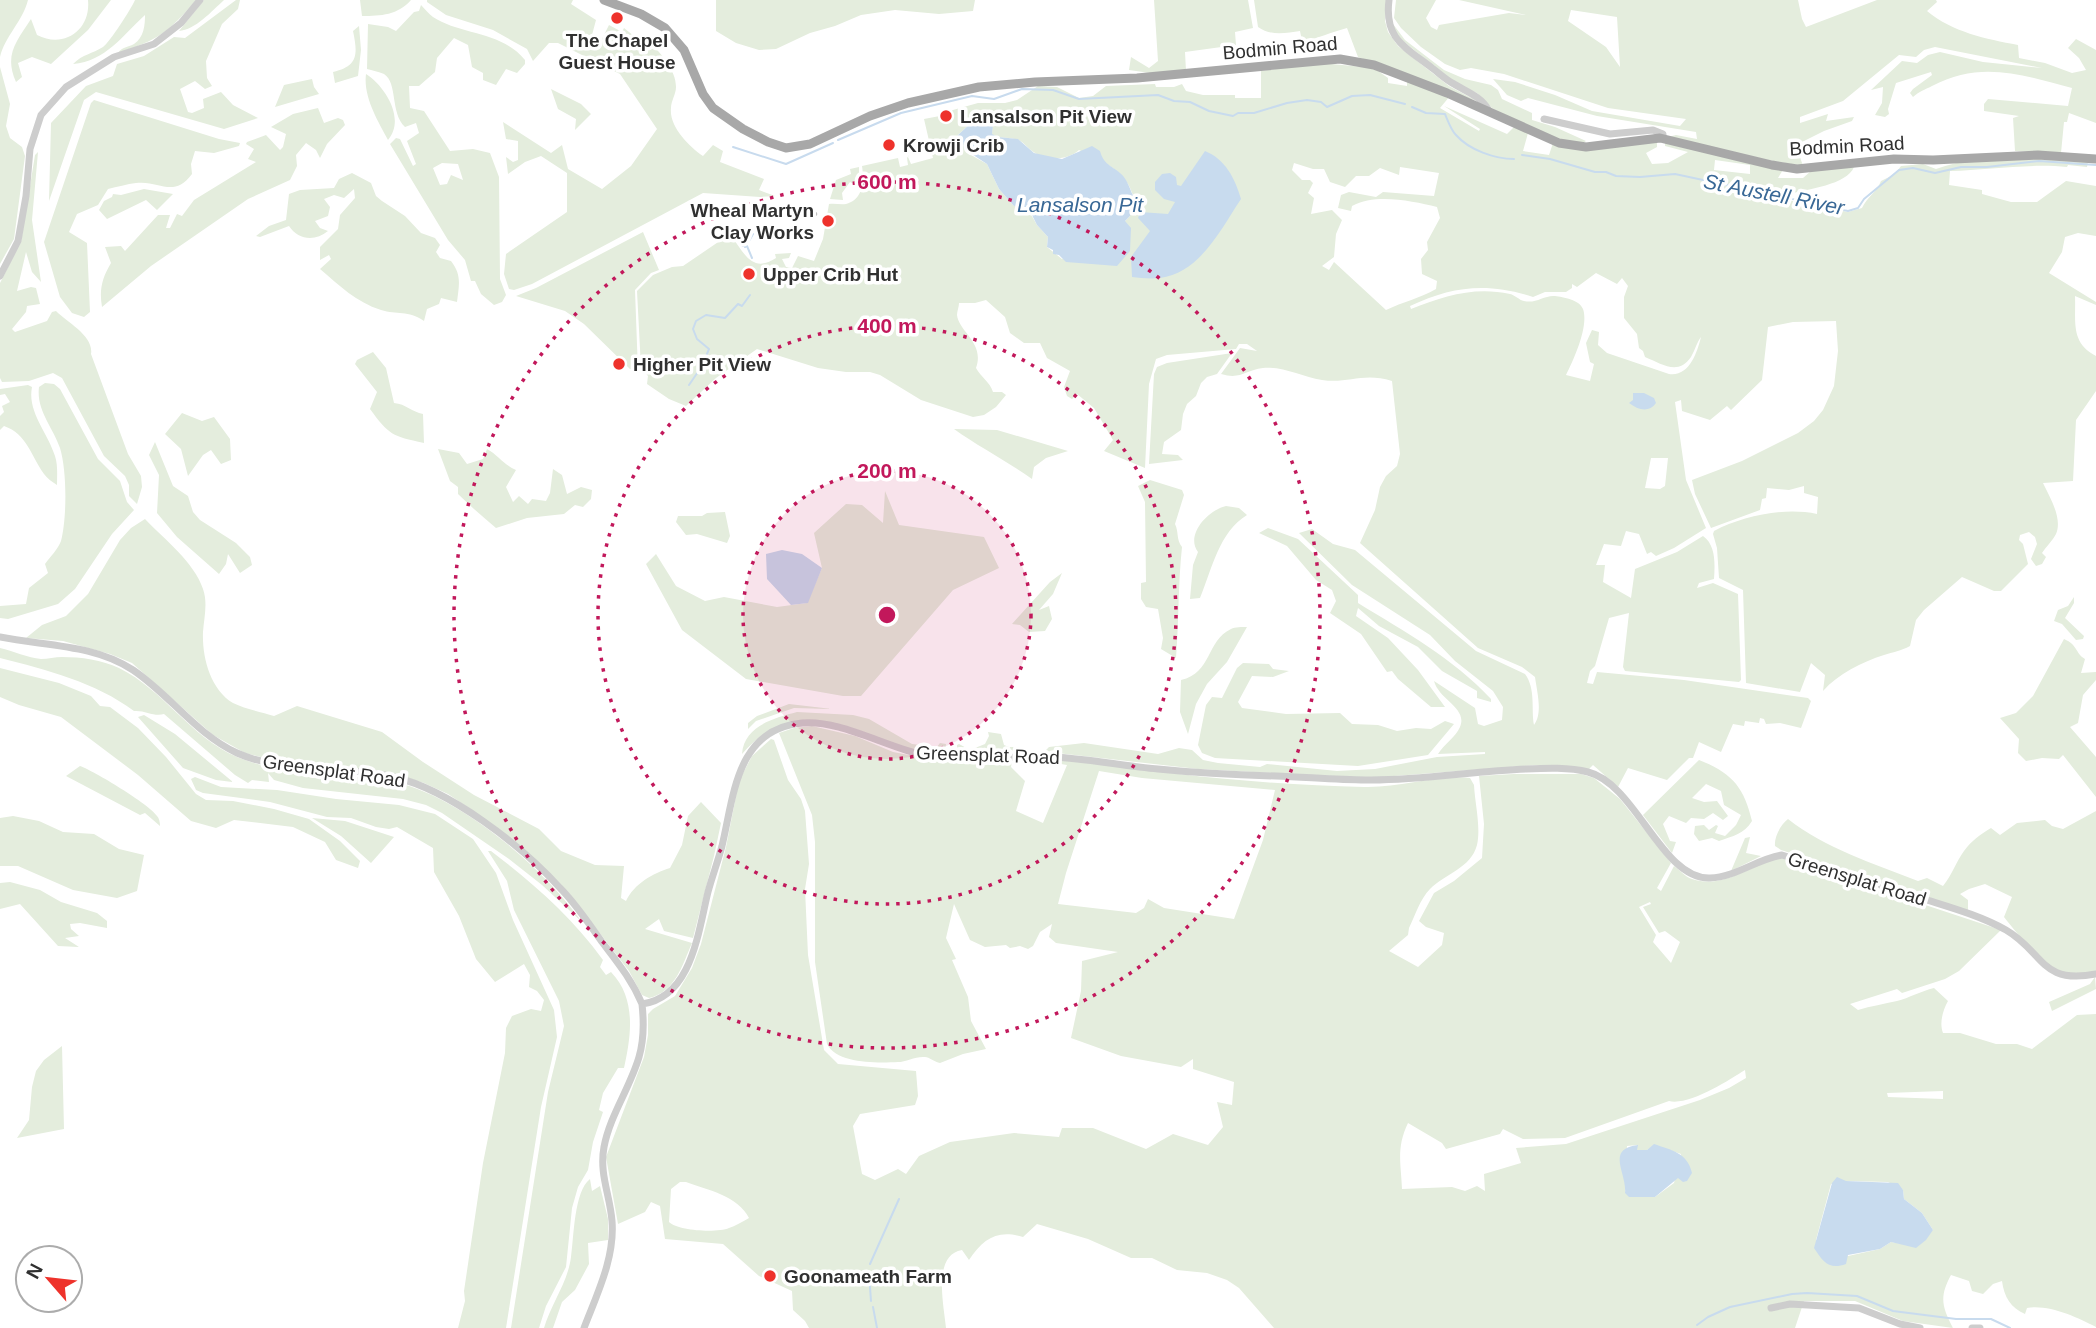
<svg xmlns="http://www.w3.org/2000/svg" width="2096" height="1328" font-family="Helvetica,sans-serif">
<style>
.green{fill:#e4eddd;fill-rule:evenodd}
.water{fill:#c8dbee}
.lines{fill:none;stroke-linecap:round;stroke-linejoin:round}
.stream{stroke:#c8dbee;stroke-width:2}
.minor{stroke:#cdcdcd;stroke-width:7}
.major{stroke:#a8a8a8;stroke-width:9}
.rail-casing{stroke:#858585;stroke-width:4.5}
.rail{stroke:#fff;stroke-width:2;stroke-dasharray:5;stroke-linecap:butt}
.ring{fill:none;stroke:#c2185b;stroke-width:3.5;stroke-dasharray:3.5 7}
.poi-dot{fill:#ee322b;stroke:#fff;stroke-width:2.5}
.labels{text-anchor:middle;dominant-baseline:central;stroke-width:7;stroke-linejoin:round;paint-order:stroke}
.poi-label{font-size:19px;font-weight:bold;fill:#303030;stroke:#fff;text-anchor:start}
.street-label{font-size:19px;fill:#303030;stroke:#fff}
.water-label{font-size:21px;font-style:italic;fill:#396896;stroke:#fff}
.centre{fill:#c2185b;stroke:#fff;stroke-width:3.5}
.ring-label{font-size:21px;text-anchor:middle;font-weight:bold;fill:#c2185b;stroke:#fff;stroke-width:7;stroke-linejoin:round;paint-order:stroke}
</style>
<rect width="100%" height="100%" fill="#fff"/>
<path class="green" d="M0,0H28C23,21 5,36 0,57Z
M88,0H111L88,30L51,64L32,57L18,63L22,77L16,82C4,55 16,42 31,19L37,35C64,49 91,30 88,0Z
M135,0H196C169,32 158,40 118,53C123,46 127,48 134,44C144,37 145,25 145,15C122,36 106,61 73,64C83,54 92,54 103,47C110,42 131,9 135,0Z
M204,0H224C212,11 195,30 179,31Z
M236,0H240L238,9L222,24L206,61L207,78L212,86L205,89L195,81L180,89L188,112L192,113L204,108L203,99L221,92L233,105L258,118L224,129L96,92L84,100L49,201L51,123L86,86L113,76L117,64L144,56L174,37L185,38Z
M360,0H411C398,15 381,16 362,16Z
M427,0H573L571,4L596,20L592,35L601,41L609,25L622,32L624,28L634,36L630,41L637,44L648,40C660,53 676,69 676,87C676,94 671,101 671,108C669,127 689,146 703,156L713,145L723,151L720,162L764,179L759,190L775,196L760,197L703,193L532,284L514,290L509,289L504,274L506,254L567,212V173L541,156L525,162L508,174L506,157L513,162L518,160V141L506,139L503,122L551,153L562,145L568,169L602,189L631,166L657,129L620,74L558,43H549L533,61L527,49L493,30L446,15L427,2Z
M716,0H975L973,11L939,14L895,10L861,15L835,26L810,33L776,49L759,50L736,43L716,31Z
M1154,0H1248L1253,28L1235,32L1236,45L1185,52L1186,71L1157,74L1129,70L1131,57L1149,68L1158,61Z
M1254,0H1386L1385,21L1388,32L1398,46L1449,86L1479,102L1358,57L1347,28C1331,32 1318,39 1302,41L1300,31C1286,33 1270,36 1258,27Z
M1396,0H1436L1426,18L1431,27L1437,30L1439,25L1509,13L1526,15L1459,0H1798L1802,19L1806,27L1877,0H1936L1937,2L1927,11C1952,32 1986,39 2018,45L2019,58L2045,63L2072,73L2086,70L2079,58L2068,48L2076,39L2096,50V123L2069,113L2067,122H2064L2061,153L2015,151L2013,118L2019,116L1984,111V104L1988,99L2068,106L2072,88C2022,75 1981,60 1932,86C1924,90 1920,91 1913,97L1910,93L1913,89L1932,75L1931,72L1896,83L1888,109L1889,114L1885,117L1875,115L1882,103L1883,87L1871,90L1902,61L1917,63L1928,55L1940,52L1983,62L2042,68L1935,47L1924,50L1916,57L1899,55L1843,101L1800,117V123L1828,114L1826,121L1854,117L1852,121L1824,131L1796,145L1803,166L1768,160L1668,137L1676,135L1697,139L1696,132L1597,116L1528,98L1521,101L1507,95L1493,79L1515,82L1555,95L1592,111L1680,126L1686,119L1608,108L1504,74L1471,68L1460,70L1445,64L1421,47L1401,28L1394,18ZM1571,10L1617,17L1620,67L1606,47L1568,21Z
M421,5C425,9 429,14 433,17C460,35 502,31 525,60V64L517,73L506,69L496,85L483,80V73L472,67L468,45L454,38L437,58L435,72L419,86H409L410,108L424,111L450,151L473,149L490,153L499,177L500,279L506,295L502,302L494,305L481,294L475,281H471L465,260L448,240L390,144L396,138L400,139L413,166L416,164L407,141L419,133L416,123L405,127C390,113 398,83 384,74C379,72 372,70 367,69L368,24L388,27L396,31L414,12L419,11ZM442,163L458,164L463,180L451,175L447,184L440,185L433,168Z
M1390,20L1405,40L1444,70L1465,79L1491,85L1498,90L1502,99L1532,113V120L1555,127L1586,141L1583,143L1562,140L1531,128L1492,108L1477,93L1453,82L1397,36Z
M359,26L361,50L358,76L335,83L333,72C358,66 358,55 353,31Z
M1321,63L1374,68L1388,78V83L1407,86V80L1450,96L1440,108L1479,131L1480,129L1444,106L1507,134L1515,126L1528,133L1523,151L1549,155L1553,143C1587,155 1621,146 1657,141V147L1646,153L1652,164L1668,163L1688,152L1665,146V143L1784,168L1778,178H1803L1811,171L1854,167C1847,185 1807,189 1789,194L1788,200L1848,212L1862,208C1867,197 1877,192 1881,181L1895,174L1901,166L1923,164L1936,169C1984,152 2038,158 2088,162L2087,167L2068,165L2067,167C2030,163 1988,170 1950,171L1949,185L1982,190V194L2011,202H2037L2066,181L2096,186V236L2078,233L2065,237L2062,252L2049,273L2096,302V305L2075,296C2076,321 2070,343 2096,356V391L2076,420L2073,481L2043,483C2049,496 2063,518 2056,534C2053,540 2046,547 2042,553L2046,557L2042,564L2036,566L2031,559L2037,544L2035,537L2029,532L2020,535L2019,540L2023,544L2028,564L2001,591H1994L1962,577L1924,610L1916,620L1910,646C1901,651 1893,652 1884,655C1862,662 1838,674 1823,691L1825,675L1811,663L1800,692L1746,683L1743,590L1719,578L1717,548L1713,534L1714,531C1743,516 1784,507 1817,514L1818,497L1804,493V486L1789,490L1767,488L1766,498L1762,499L1760,510L1711,528L1695,494L1692,480L1742,461L1798,433L1814,421L1823,410L1834,386L1838,351L1836,321L1793,322L1768,327L1762,380L1731,410L1727,406L1710,420L1682,411L1681,400L1675,402L1686,480L1706,528L1674,548L1656,556L1651,552L1647,554L1639,534L1626,531L1621,546L1604,544L1596,565H1605L1603,582L1631,598L1635,569L1677,552L1703,536C1716,545 1715,564 1714,579L1699,583L1697,588L1713,583L1738,594L1741,680L1739,682L1625,671L1623,667L1629,613L1609,618L1595,666L1590,671L1587,683L1593,684L1597,672L1684,680L1808,698L1811,701L1801,728L1780,723L1766,724L1764,719L1760,718L1759,723L1745,721L1744,726L1733,724L1721,752L1699,742L1693,758H1689L1667,780L1628,768L1618,787L1593,765L1589,769L1537,765L1369,778L1198,769L1048,752L1046,750L1049,747L1084,743L1158,754L1179,748L1192,750L1203,760L1218,763L1260,767L1267,764L1337,771L1375,769L1437,757L1485,754V752L1438,754C1444,744 1456,737 1460,727C1468,708 1439,700 1434,681L1475,708L1478,724L1484,726L1502,720L1503,707L1493,691L1455,661L1430,635L1352,585L1299,533L1312,529L1333,544L1355,550L1476,651L1525,674C1536,689 1531,709 1534,725C1543,713 1537,692 1535,677L1522,667L1478,648L1360,543L1375,510L1380,487L1386,476L1397,466L1400,454L1392,381C1363,372 1348,384 1322,380C1302,377 1283,366 1263,368C1245,370 1241,380 1221,374L1240,348L1257,351L1247,344H1239L1236,349L1167,355L1156,359L1149,384L1145,468L1104,451L1113,440L1094,408L1077,394L1072,399L1067,396L1064,387L1070,371L1047,358L1040,343H1024L1010,333L1005,317L986,300L975,303H959C959,307 957,311 957,315C959,332 985,343 976,368C981,377 990,382 993,392H1002L1006,395L996,407L984,415L973,417L921,400L880,375L870,372H846L818,368L757,349L716,378L686,406L669,399L647,384L648,376L641,368L637,291L653,275L672,267L683,266L730,234C744,253 752,274 776,258L775,254L791,253L789,258L782,259L786,267L792,268L798,256L814,261L823,239L829,204C835,203 840,205 846,204C864,200 864,179 862,166L898,158L900,167L908,165L907,158L910,153L908,157L911,164L933,158L924,119L945,115L953,110L978,103H1005L1017,100L1038,86L1057,87L1079,98L1093,96L1106,86L1155,84L1156,87H1174L1182,84L1186,91L1203,95H1235V98H1261V71ZM993,116L992,135C1001,139 1011,137 1019,140C1024,143 1028,148 1032,151C1046,161 1067,161 1079,150C1097,158 1118,167 1128,184C1131,189 1132,194 1135,199L1130,216L1125,221L1062,259L1047,247L1048,237L1037,225L1029,211L1013,205L999,189L987,164L971,155L958,135L972,122ZM1715,160L1750,165V174L1714,170ZM1294,163L1313,169H1324L1330,182L1345,187L1356,176H1369L1380,168L1399,175L1400,167L1439,173L1434,196L1383,192L1376,197L1349,192L1341,195L1338,208L1351,211L1352,206C1376,193 1412,201 1437,207L1440,218L1427,242L1428,250L1421,259L1422,274L1437,281L1436,289C1420,298 1403,302 1386,310L1334,262L1329,270L1322,266L1334,257L1336,234L1342,220L1332,210L1311,214L1314,198L1308,193L1313,183L1310,180H1302L1292,170ZM1596,273L1617,284L1622,278L1628,286L1624,297V318L1637,334L1639,348L1643,351L1645,357C1662,364 1678,376 1691,357C1695,350 1697,342 1701,337C1697,353 1689,377 1669,374L1607,353L1598,345L1599,332L1592,330L1586,343L1590,362L1594,364L1590,381L1566,375C1574,359 1589,326 1583,309C1580,300 1563,297 1555,296C1544,295 1536,304 1524,301C1519,300 1515,295 1510,294C1475,286 1443,296 1411,309L1410,306C1452,286 1488,282 1533,297L1545,292H1566L1572,288V284L1577,287ZM1651,458H1668L1665,486L1660,489L1645,488Z
M0,67L10,104L6,126L10,138L22,147L25,156L14,239L0,264Z
M366,74C385,86 406,119 388,140C378,121 363,97 366,74Z
M312,79L314,87L319,94L275,107L284,85Z
M551,89L581,104L591,114L575,130L576,119L558,109Z
M94,100L219,139L240,143L239,146L214,153L195,151L191,164L192,174C173,199 160,180 136,183C127,184 117,187 108,189L98,205L77,214L69,232L87,243L90,312L84,317L72,313L60,297L44,242L91,103Z
M318,108L324,123L338,118L343,120L345,125L327,144L320,158L316,150L306,143L296,155L297,166L290,180L248,199L151,266L102,307C99,290 102,278 111,263L105,247L121,246L125,251L158,215H170L166,228H170L177,214L182,216L194,200L256,162L248,159L254,149L246,144L247,142L266,135L280,150L283,147L286,134L271,127L293,114Z
M38,152L32,220L41,282L32,272L26,252L17,291L31,287L36,288L40,304L27,306L26,312L12,329L15,332L47,321L52,312L56,311C68,323 94,336 91,354L128,454L141,476L142,487L137,504L129,496V485L125,476L104,456L62,378L53,373L29,381L2,382L0,378V283L21,242L35,155Z
M859,167V187L850,182L842,193L843,200L830,199L836,180L851,174L850,169Z
M352,173L371,183L376,196L382,201L405,216L421,233L435,238L440,245L436,252L440,258L451,261C462,275 459,285 457,302L441,298L439,304L427,309L424,321C408,310 397,315 381,310C356,302 340,286 320,269L331,259L329,255L320,260V247L338,229L340,215L355,198L354,189L344,198L334,195L324,199L330,207L328,216L315,221L320,228L328,231C315,242 298,240 289,226L260,237L256,236L269,226L286,220L289,194L300,190L334,188L339,179Z
M144,189L173,194L157,210L146,200L107,219L99,210L104,201L112,197L113,194L121,195Z
M643,232L659,270L651,273L635,290L638,372L630,369L584,324L565,311L516,296L536,288Z
M373,352L386,368L394,403C406,404 412,412 423,414L424,443C392,436 389,435 370,409L377,392L355,364L357,360Z
M1232,353L1217,374L1207,377L1201,383L1196,396L1187,404L1183,414L1181,430L1164,442L1162,454L1178,455L1183,460L1149,464L1154,374L1157,367L1167,363Z
M45,383L54,384L60,389L98,459L120,481L127,502L134,510L112,534L75,589L58,604L8,619L0,618V606L26,604L29,588L48,573L45,564C50,557 58,549 61,541C67,518 67,471 60,448C53,427 36,410 39,387Z
M28,385L32,387C27,412 48,433 55,456C58,465 57,476 57,485C52,482 47,478 44,474C31,456 27,434 4,426L0,430V416L4,412L2,406L10,402L5,394L0,395V389Z
M182,413L202,421L214,417L230,439L231,460L221,464L211,450L203,455L188,476L181,449L165,434Z
M954,429L997,430L1068,451L1046,458L1034,467L1032,479C1007,461 979,447 954,429Z
M155,442L173,486L188,496L193,512L200,520L236,543L250,557L252,565L240,573L228,554L226,564L219,574L177,537L157,513L159,475L149,455Z
M438,449L459,453L467,464L483,459L487,449C498,455 504,465 516,470L506,487L513,502L519,496L528,504L532,499L546,501L550,493L553,469L562,475L567,494L581,487L592,490L591,499L583,507L575,505L564,514L527,518L496,528C483,517 470,506 458,494V487L450,481Z
M1150,480L1182,490L1184,495L1175,524C1179,532 1176,540 1182,547C1178,584 1179,621 1176,658L1161,649L1163,638L1158,609L1146,607L1141,599V583L1146,582L1145,502L1138,486Z
M885,491L899,525L984,537L999,568L953,590L861,696H843L746,679L682,630L646,564L656,554L676,586L705,601L724,597L777,607L807,603L822,568L814,533L846,504L862,505L883,523Z
M1226,506L1239,508L1247,515C1219,532 1212,569 1200,598L1190,599L1193,565L1198,552C1185,535 1208,510 1226,506Z
M725,512L730,536L727,543L697,534L686,535L676,522L678,516H702L707,513Z
M145,519C165,540 194,562 203,589C208,603 204,618 203,632C202,657 210,689 233,703C245,709 262,712 274,716L297,706L382,732L423,762L474,795L539,829L561,851L595,865L624,866L621,898L626,901C634,884 653,873 670,868L682,845L688,816L701,802L721,823L714,856L693,938L664,931L659,919L645,929L692,943C682,966 675,992 649,998L642,995L629,971L569,893L472,810L448,794L424,783L392,773L268,759L245,753L213,735L132,663L110,654L63,641L26,638L42,625L66,616L88,594L120,540L131,528Z
M1268,528L1298,539L1358,595V603C1405,632 1453,658 1491,699V702L1477,698V691L1442,671L1418,647L1379,626L1358,608L1356,616L1388,638L1418,670L1445,707H1431L1398,679L1392,671L1387,672L1361,634L1330,613L1336,601L1332,590L1316,580L1287,546L1259,533Z
M1062,573L1053,594L1039,610L1049,606L1052,619L1045,631L1029,632L1020,625L1012,624L1050,582Z
M2074,597V603L2065,618L2084,636L2083,639L2076,640L2062,624L2054,621L2058,610L2068,606Z
M1247,627L1227,662L1207,684L1196,704L1188,734L1180,712L1181,680C1212,673 1206,641 1231,629C1235,627 1242,627 1247,627Z
M2064,639C2078,645 2075,653 2085,659L2081,673L2096,672V680L2083,695L2078,723L2070,727L2096,757V797L2063,755L2059,759L2042,758L2026,761L2018,753L2019,739L2000,718L2016,713L2033,696Z
M0,648C13,651 28,658 41,659C48,659 55,657 62,657C81,657 102,660 119,668C164,690 190,737 237,757C282,776 340,774 388,781C455,791 544,868 582,922L542,885L509,859L442,813L426,805L403,799L303,788L274,780L268,773L269,782L252,780L248,783L235,775L164,714C154,717 145,710 134,711C95,682 47,670 0,658Z
M1243,663L1269,664L1273,669L1289,671L1273,677L1252,676L1238,702L1242,708L1286,714L1340,713L1352,724L1378,725L1397,731L1416,728L1431,729L1445,721L1454,724L1428,755L1358,766L1215,758L1202,753L1198,745L1206,705L1212,697L1222,698L1237,668Z
M0,668L59,683L91,696L100,706L110,707L138,728L166,757L196,794L206,800L233,801L274,809L309,819L340,841L360,861L358,868L336,860L325,842L293,827L234,820L216,828L191,821L138,775L61,717L19,705L0,697Z
M789,704L832,709L794,708L756,721L748,729V723L757,716Z
M797,712L853,715L869,719L912,744L937,747L940,743L946,744L945,750L941,753C929,752 916,752 904,748C844,728 793,695 742,754C744,726 774,718 797,712Z
M144,715L175,734L233,782L216,780L183,768L138,717Z
M812,726L855,736L893,752L945,762L997,763L1012,761L1011,767L1025,781L1016,811L1043,823L1067,765L1061,764L1060,759C1161,773 1262,785 1364,787C1399,788 1435,775 1470,778L1474,785C1475,804 1481,827 1477,845C1471,868 1445,874 1430,889C1420,899 1415,916 1409,928L1408,935L1389,951L1418,967L1442,945L1444,933L1426,927L1419,921L1434,893L1454,881L1482,858L1484,824L1479,776L1514,774H1581L1594,778L1620,799L1671,863L1657,888L1661,891L1674,866C1680,870 1685,877 1692,879C1727,890 1751,862 1783,858L2001,930L1959,971L1945,979L1902,993L1897,989L1850,1004L1858,1010C1871,1006 1884,1004 1897,1001C1909,998 1921,991 1934,988L1948,1001C1943,1010 1939,1023 1943,1033H1960L1996,1044H2017L2032,1049L2077,1015L2096,1014V1327C2077,1317 2048,1304 2027,1308L2025,1314C2011,1308 2004,1297 2002,1281L1993,1284L1983,1294L1972,1291L1969,1281L1951,1275C1939,1297 1942,1307 1953,1328L1903,1321L1855,1301H1804L1795,1328H1274L1239,1288L1227,1280L1207,1273L1177,1270L1152,1258H1131L1088,1239L1037,1224L1023,1237C997,1229 983,1239 969,1260L962,1250C932,1255 944,1306 946,1328H809L805,1321L793,1310L792,1291L759,1276L723,1244L665,1239L660,1206L651,1202L645,1212L618,1224L606,1157L644,1057L648,1035V1014L653,1009L675,996L692,968L701,944L726,847L739,781L752,756L771,739L774,740L788,780L801,799L805,811L809,864L805,889L808,955L824,1050L838,1064L916,1071L918,1096L915,1105L860,1114L853,1126L862,1174L875,1180L898,1169L906,1174L919,1156L950,1142L1014,1133L1059,1137L1062,1128H1093L1146,1149L1173,1134L1208,1145L1223,1127L1217,1102L1232,1105L1234,1082L1193,1069V1059L1181,1067L1121,1056L1071,1038L1081,991L1082,961L1118,952L1056,943L1049,937L1052,924L1040,932L1033,946L1028,949L1020,946L1010,948L1006,945L985,947L970,940L954,904L946,938L956,959L952,960L968,997L971,1021L986,1049L963,1054L940,1063C935,1062 929,1057 925,1057C916,1056 906,1062 898,1062C877,1063 837,1064 827,1044L815,962V842L812,815L779,733L794,728ZM1099,771L1142,778L1275,790L1263,840L1234,919L1164,908L1148,899L1144,908L1136,913L1058,904L1066,873ZM1650,902L1651,904L1643,907L1659,933L1665,931L1680,942L1671,963L1653,942L1656,935L1639,907ZM1745,1070L1746,1078L1729,1088L1700,1100L1566,1144L1516,1148L1521,1163L1484,1174L1485,1191L1477,1186L1465,1191L1452,1187L1402,1189C1401,1163 1396,1148 1408,1123L1442,1143L1446,1149L1500,1134L1503,1129L1523,1139L1565,1138L1669,1101C1689,1106 1729,1080 1745,1070ZM1943,1091V1099L1888,1097L1887,1093ZM1637,1145V1150H1647L1654,1145L1681,1154L1674,1183L1655,1197L1625,1193L1627,1146ZM1846,1181L1888,1182L1903,1190L1904,1199L1922,1213L1933,1230L1903,1244L1891,1242L1880,1249L1848,1256L1816,1240L1831,1184ZM680,1182H686C708,1190 738,1196 749,1218C742,1222 735,1226 729,1228C717,1233 678,1231 669,1222L671,1189Z
M988,732L1001,734L1004,745L1009,747H1022V750L957,753V745L959,744L970,750L985,744L989,736Z
M1699,760C1732,773 1744,787 1752,821C1744,834 1733,836 1719,841L1712,838L1699,841L1694,834L1695,826L1704,825L1709,830L1716,825L1718,826L1715,833L1725,836L1736,825L1741,815L1724,805L1721,791L1706,784L1692,798L1704,802L1717,801L1728,816L1723,820L1713,813L1704,819L1691,818L1686,823L1669,816L1663,824L1670,841L1676,842L1672,853L1643,815Z
M80,766C94,771 149,804 157,816C159,818 160,822 160,826L145,813L140,815L66,776Z
M195,777L221,787L277,790L336,799L399,805L435,814L473,839L496,873L513,920L554,1010L557,1037L541,1107L506,1328H458L465,1301L464,1291L483,1163L505,1053L506,1028L512,1016L531,1009L541,1011L544,1000L537,991L529,987L530,975L524,964L495,982L476,959L459,916L434,872L433,848L397,827L389,829L376,827L351,818L327,817L270,802L203,793L196,790L191,779Z
M2096,811V972C2087,972 2077,975 2069,974C2046,972 2017,933 2004,917L2012,897L1985,884L1969,889L1960,894L1968,900V911L1781,850L1775,846C1774,837 1781,824 1788,819C1826,849 1873,863 1918,881L1927,878L1943,886C1952,875 1956,862 1964,851C1971,841 1981,834 1991,828L2000,835L2017,823L2045,820L2052,826L2063,829Z
M13,816L39,821L63,832L94,834L119,849L144,855L137,891L117,898L73,890L18,866H0V818Z
M312,818L345,821L394,837L371,863L341,836Z
M1750,837L1746,853L1761,856L1731,871L1745,838Z
M488,851H491C534,884 571,916 603,960L600,967L606,975L611,972C637,999 631,1036 624,1068H618L603,1093L599,1110L603,1112L593,1142L588,1170L578,1187L572,1208L566,1267L546,1306L539,1328H511L548,1092L564,1026L559,1001L514,910L507,881Z
M10,882L40,890L61,902L97,913L107,921V928L80,923L70,924L71,929L79,936L65,938L79,947L58,946L20,904L0,909V883Z
M2095,977L2096,989L2052,1011L2049,1002L2090,984Z
M62,1046L64,1129L17,1138L29,1120L32,1087L36,1071L44,1060Z
M590,1179L592,1191L600,1186L608,1219V1240L588,1243L589,1264L575,1290L562,1302L553,1328H544C551,1304 568,1282 571,1257C574,1237 574,1191 590,1179Z"/>
<path class="water" d="M994,116L992,134L998,137L1018,139L1034,153L1062,159L1092,146L1100,151C1104,165 1111,165 1120,173C1128,179 1130,191 1135,199L1130,216L1125,221L1131,228L1130,251L1117,266L1066,262L1059,255L1053,254V250L1047,247L1048,237L1037,225L1030,211L1026,214L1013,205L999,189L987,164L964,149L963,141L959,140L957,136L972,122Z
M1205,151C1225,159 1235,178 1241,199C1221,229 1200,273 1160,278C1151,279 1140,278 1132,277L1131,257L1150,231L1138,218L1140,212L1168,214L1175,202L1164,199L1155,190V182L1162,174L1170,173L1176,177L1177,185L1181,186Z
M1633,393H1644L1654,398L1656,403C1649,413 1638,410 1629,403L1633,400Z
M782,550L802,554L822,568L808,603L791,605L767,579L766,554Z
M1654,1144C1671,1150 1688,1153 1692,1173L1687,1181L1683,1182L1678,1178L1655,1197H1629L1625,1193C1627,1173 1605,1149 1638,1145L1637,1150H1647Z
M1837,1177L1846,1181L1898,1183L1903,1190L1904,1199L1922,1213L1933,1230L1926,1240L1916,1248L1891,1242L1880,1249L1848,1255L1846,1264C1829,1270 1823,1262 1814,1248L1832,1183Z"/>
<g class="lines">
<path class="stream" d="M1412,107L1426,113L1445,114C1448,121 1451,130 1456,135C1469,150 1495,159 1514,159
M838,140L901,113L972,96L994,99L1022,89L1053,90L1079,99L1158,95L1174,101L1190,102L1209,111L1233,116L1238,113H1254L1287,103L1307,100L1321,102L1327,107L1352,96L1370,95L1405,104
M733,147L786,164L833,143
M1522,155L1550,159L1595,172H1606L1616,176L1640,177L1675,174L1848,211L1858,208L1864,199L1899,170L1913,168L1935,173L1961,167H1987L2039,161L2096,165
M737,239L743,246
M749,241L753,234
M745,247L747,246L752,258
M689,385L702,366L709,349L697,339L693,329L696,321L706,315L725,318L738,304L742,306L750,295
M870,1264L899,1199
M869,1273L871,1301
M873,1307L877,1328
M1697,1325L1708,1317L1730,1307L1792,1294L1807,1293L1857,1296L1893,1311L1956,1319H1991L2010,1328"/>
<path class="minor" d="M1389,0C1384,39 1405,47 1432,68C1439,73 1446,80 1454,84C1467,92 1480,96 1488,109
M1544,119L1610,134L1653,130L1663,134V138
M0,276L18,241L26,196L30,149L41,115L66,87L114,57L154,44L181,23L200,0
M0,637C44,646 94,644 133,670C170,695 196,734 237,753C284,774 344,765 394,777C450,790 521,845 560,888C576,904 589,924 602,942C618,963 632,980 642,1004C692,997 698,932 708,892C712,877 718,861 722,846C734,796 736,729 802,723C843,719 893,752 936,757C976,761 1015,755 1054,757C1089,759 1124,766 1158,769C1197,773 1237,775 1276,776C1306,777 1336,780 1366,780C1419,781 1473,771 1526,769C1546,768 1569,767 1588,772C1636,784 1662,880 1710,878C1736,877 1757,859 1782,855C1828,869 1875,883 1921,898C1949,907 1979,915 2006,930C2044,952 2040,985 2096,974
M1771,1308L1790,1304L1859,1308L1900,1324L1920,1328
M584,1328C597,1294 615,1258 612,1221C610,1195 599,1174 604,1147C610,1115 630,1088 639,1057C644,1040 644,1022 642,1004
M1972,1328H1980"/>
<path class="major" d="M604,0L641,14L665,28L684,50L703,94L713,108L743,129L768,142L786,148L810,144L870,116L908,103L979,87L1035,82L1137,78L1340,59L1374,65L1447,93L1559,143L1586,147L1660,138L1772,165L1797,169L1894,159L1933,160L2038,155L2096,159"/>
<g class="rail-casing">
<path id="rail" d="M801,212L815,214"/>
</g>
<use href="#rail" class="rail"/>
</g>
<circle cx="887" cy="615" r="144" fill="#c2185b" fill-opacity=".12"/>
<g class="ring">
<circle cx="887" cy="615" r="144"/>
<circle cx="887" cy="615" r="289"/>
<circle cx="887" cy="615" r="433"/>
</g>
<g class="poi-dot">
<circle cx="617" cy="18" r="7"/>
<circle cx="946" cy="116" r="7"/>
<circle cx="889" cy="145" r="7"/>
<circle cx="828" cy="221" r="7"/>
<circle cx="749" cy="274" r="7"/>
<circle cx="619" cy="364" r="7"/>
<circle cx="770" cy="1276" r="7"/>
</g>
<g class="labels">
<g class="poi-label">
<text x="617" y="40" text-anchor="middle">The Chapel<tspan x="617" dy="22">Guest House</tspan></text>
<text x="960" y="116">Lansalson Pit View</text>
<text x="903" y="145">Krowji Crib</text>
<text x="814" y="210" text-anchor="end">Wheal Martyn<tspan x="814" dy="22">Clay Works</tspan></text>
<text x="763" y="274">Upper Crib Hut</text>
<text x="633" y="364">Higher Pit View</text>
<text x="784" y="1276">Goonameath Farm</text>
</g>
<g class="street-label">
<text transform="translate(1280 48) rotate(-5)">Bodmin Road</text>
<text transform="translate(1847 146) rotate(-3)">Bodmin Road</text>
<text transform="translate(988 755) rotate(2)">Greensplat Road</text>
<text transform="translate(334 771) rotate(8)">Greensplat Road</text>
<text transform="translate(1857 879) rotate(17)">Greensplat Road</text>
</g>
<g class="water-label">
<text transform="translate(1774 194) rotate(11)">St Austell River</text>
<text x="1080" y="204">Lansalson Pit</text>
</g>
</g>
<circle cx="887" cy="615" r="10" class="centre"/>
<g class="ring-label">
<text x="887" y="189">600 m</text>
<text x="887" y="333">400 m</text>
<text x="887" y="478">200 m</text>
</g>
<g transform="translate(49 1279) rotate(298)"><circle r="33" fill="#ffffff" stroke="#acacac" stroke-width="2"/>
<path d="M0-5L12 26L0 18L-12 26Z" fill="#ee322b"/>
<text y="-10" font-size="19" font-weight="bold" text-anchor="middle" fill="#303030">N</text>
</g>
</svg>
